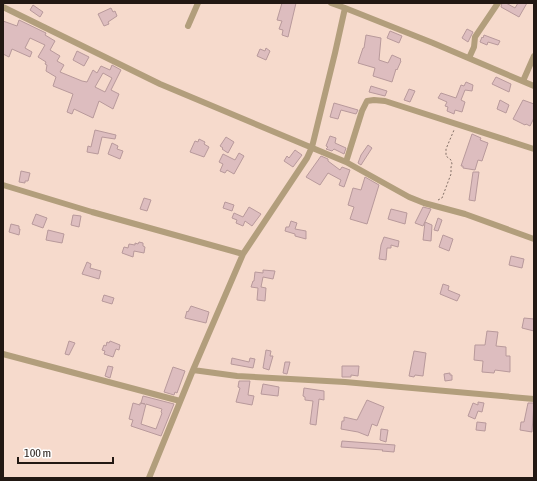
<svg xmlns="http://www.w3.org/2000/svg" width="537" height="481" font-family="'Asap Condensed',sans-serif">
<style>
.building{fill:#ddbdbf;stroke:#b8999b;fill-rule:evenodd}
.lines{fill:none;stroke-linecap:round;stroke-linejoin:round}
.path{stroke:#826f66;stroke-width:1;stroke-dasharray:2 2;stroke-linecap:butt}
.minor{stroke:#b29e7c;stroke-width:6}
</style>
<rect width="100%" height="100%" fill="#f6dacc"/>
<path class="building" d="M282,3H296L288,37L282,35L283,30L279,29L282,21L277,20Z
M502,3H506L515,8L518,3H527L519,17L501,7Z
M33,5L43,12L40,17L30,10Z
M111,8L113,12L115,11L117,16L108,22L109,24L104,26L98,14Z
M19,20L46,33L45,35L55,41L50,50L60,56L57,61L64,65L60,72L82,81L87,82L93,70L97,73L101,66L110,70L112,65L121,70L111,90L119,94L113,109L99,101L93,118L74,109L72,114L67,112L73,94L53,86L56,77L46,71L47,65L45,64L46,62L38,57L45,45L30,38L25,48L32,52L30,57L12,49L9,57L3,54V21L17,26ZM103,73L112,78L105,92L95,87Z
M467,29L473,32L468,42L462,38Z
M390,31L402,36L399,43L387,38Z
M366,35L381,38L379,60L388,63L392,55L401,59L400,60L401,61L397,70L396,69L392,82L373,76L375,68L358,63L363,48H364Z
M484,35L500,41L498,45L488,42L487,45L480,42L482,37L483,38Z
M266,48L270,51L266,60L257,56L260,49L265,51Z
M77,51L89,57L84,66L73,60Z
M496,77L511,84L509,92L492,84Z
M466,82L473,85L472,91L465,90L461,100L465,102L462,112L455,110L454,114L447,111L448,107L445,106L447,102L438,98L441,93L456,98L461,85L464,86Z
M371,86L387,91L385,96L369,92Z
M409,89L415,91L410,102L404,100Z
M500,100L509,105L506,113L497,109Z
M523,100L534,104V118L530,126L526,124L525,125L513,119Z
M334,103L358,110L356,114L341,110L338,119L330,117Z
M95,130L116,135L115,139L102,137L98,154L87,152L88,146L91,147Z
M472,134L481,138L480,140L488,143L482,161L478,160L475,170L463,168V166H461Z
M330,136L336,138L335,143L346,148L344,154L334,149L332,151L326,149L328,147L326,146Z
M226,137L234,142L228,153L222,149L223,148L220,146Z
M199,139L205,142L204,144L209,147L204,157L190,152L195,141L198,142Z
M112,143L118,146L117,149L123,151L120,159L108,154Z
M368,145L372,148L361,165L358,163L361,155Z
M295,150L302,155L293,167L284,161L287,156L289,158Z
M239,153L244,156L234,174L227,170L225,173L220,171L223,164L219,162L223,154L235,160Z
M321,156L328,159V161L340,170L342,167L350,170L344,187L339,185L341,180L328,173L320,185L306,177Z
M21,171L30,173L28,181H25V183L19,182Z
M473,172H479L475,201L469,200Z
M365,177L379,185L367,224L350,219L354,207L348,205L353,188L361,190Z
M144,198L151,200L147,211L140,209Z
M225,202L234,205L232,211L223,208Z
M249,207L261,214L252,226L245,221L243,226L236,223L237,220L232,218L234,213L243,217Z
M423,207L431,209L423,226L415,223Z
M391,209L407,213L405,224L388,219Z
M36,214L47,218L43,228L32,224Z
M73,215L81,216L79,227L71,225Z
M438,218L442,220L438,231L434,230Z
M291,221L297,223L295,229L306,231V239L295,236V234L285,231L286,227H289Z
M425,222L432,225L431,241L423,240Z
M11,224L19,226V229H20L19,235L9,232Z
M48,230L64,234L62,243L46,240Z
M443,235L453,239L449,251L439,247Z
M384,237L399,241L398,247L391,245V248H387L386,260L379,259L381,245Z
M139,242L143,243V246L145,247L144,253L134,251L133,257L122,253L124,247L128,248L129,244L135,245V243L138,244Z
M511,256L524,259L522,268L509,265Z
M87,262L91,264L90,268L101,271L99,279L82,274Z
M263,270L275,271L273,279L263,277L261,287L266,288L265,301L257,300L258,288L251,287L253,281H254L255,272L263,273Z
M443,284L449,286L448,290L460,295L457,301L440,294Z
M104,295L114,298L112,304L102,301Z
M191,306L209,312L206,323L185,318L187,311L188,312Z
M524,318L534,319V331L522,328Z
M487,331L498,332L496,346L506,347V356H510V372L495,370L494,373L482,372L483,361L474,360L475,345H485Z
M69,341L75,343L69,355L65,354Z
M110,341L120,345L119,350L116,349L113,357L104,354L105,351L102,350L104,345L106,346L107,342L109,343Z
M266,350L271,351L270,356H273L269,370L263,368Z
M414,351L426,353L423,376L415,375L414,377L409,376Z
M232,358L249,362L250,358L255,359L253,368L231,364Z
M285,362H290L287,374L283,373Z
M108,366L113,367L110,378L105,376Z
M342,366H359L358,376L351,375V377H342Z
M173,367L185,371L177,393L175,392L174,395L164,392Z
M450,373V375H452V380L445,381L444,374Z
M239,381H250L248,395L254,396L252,405L236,402L240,388L238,387Z
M263,384L279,387L278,396L261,394Z
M304,388L324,391V400L319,399L316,425L310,424L313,401L305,400V397L303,396Z
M143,396L174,404L161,436L131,426L133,420L129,419L133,403L140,405V403L145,404L141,403ZM146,404L162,409L161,412L162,413L156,429L141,424Z
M367,400L384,407L377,426L372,424L368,436L358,432L341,429L342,421H344V417L357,420Z
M478,402L484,403L482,412L478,411L475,419L468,416L473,403L478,405Z
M528,403H534L532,432L520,430L521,422H524Z
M477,422L486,423L485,431L476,430Z
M381,429L388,430L386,442L380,440Z
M342,441L395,445L394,452L382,451L383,450L341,447Z"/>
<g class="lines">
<path class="path" d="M438,200L442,198L451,174V167L452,164L451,160L446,156V149L454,130"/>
<path class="minor" d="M331,3L345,8
M3,7L160,84L346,162L409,197L424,203L465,214L534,239
M188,26L198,3
M469,58L474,47L475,37L498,3
M523,81L534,56
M346,162L362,111L367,101L374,100L385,101L534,149
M3,185L92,212L243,254
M3,354L180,401
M193,370L237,376L345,382L534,399
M149,478L193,370L243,254L307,158L312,147L335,53L345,8L433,43L534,86"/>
</g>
<rect width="537" height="481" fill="none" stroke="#221813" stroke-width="8"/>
<path d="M18 457v6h95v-6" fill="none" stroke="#221813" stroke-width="2"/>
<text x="24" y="457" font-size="12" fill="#221813" stroke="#ffffff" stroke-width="3" paint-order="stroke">100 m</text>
</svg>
